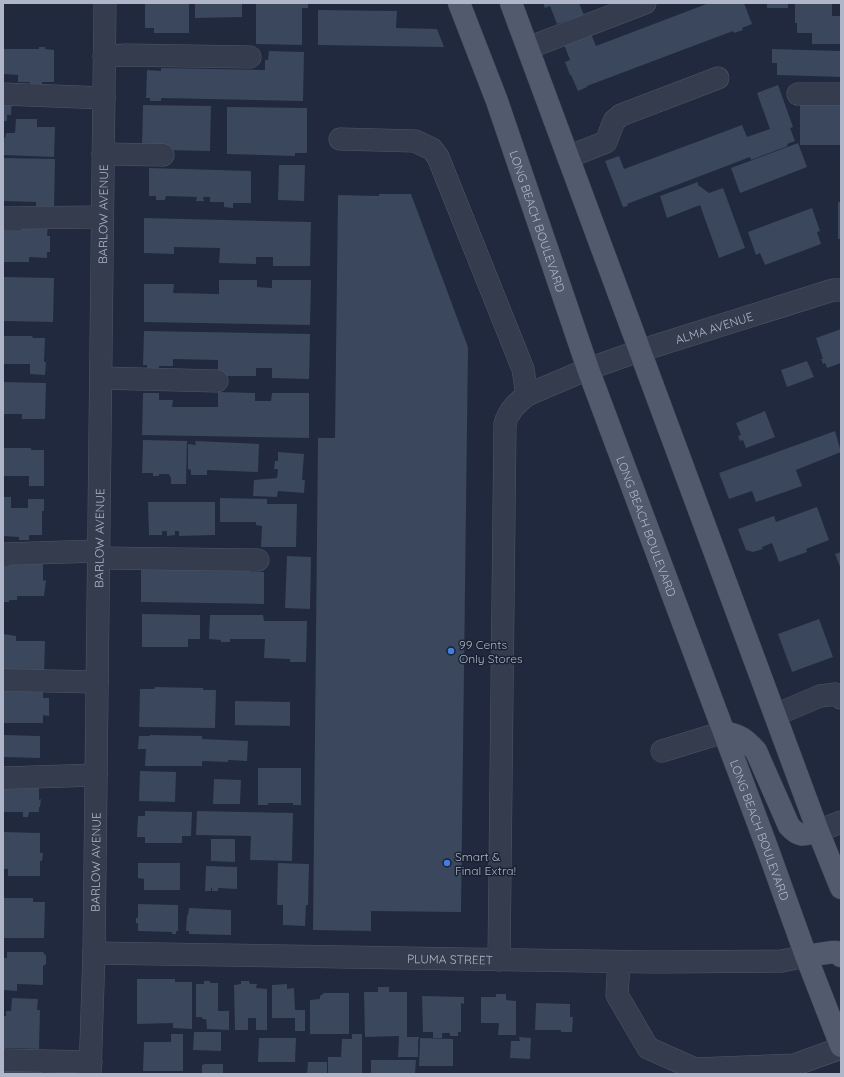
<svg xmlns="http://www.w3.org/2000/svg" width="844" height="1077" font-family="Quicksand,sans-serif">
<style>
.building{fill:#3b475d}
.lines{fill:none;stroke-linecap:round;stroke-linejoin:round}
.minor-casing{stroke:#4f5668;stroke-width:23}
.major-casing{stroke:#3d4556;stroke-width:23}
.minor{stroke:#343c4d;stroke-width:22}
.major{stroke:#525a6d;stroke-width:22}
.shop-dot{fill:#3f7fe0;stroke:#192132;stroke-width:1.5}
.labels{text-anchor:middle;dominant-baseline:central;stroke-width:3;stroke-linejoin:round;paint-order:stroke}
.street-label{font-size:12px;fill:#afb6c9;stroke:#192132}
.poi-label{font-size:12px;fill:#afb6c9;stroke:#192132;text-anchor:start}
</style>
<rect width="100%" height="100%" fill="#20293d"/>
<path class="building" d="M145,3H189V33H154V28H145Z
M195,3H242V17L195,18Z
M256,3H308V8H302V45L256,44Z
M543,3H579L584,15L557,24L550,6L545,8Z
M709,3H744L752,24L742,28L743,30L734,33L733,31L587,86V87L578,91L571,75H570L565,62L570,60L563,42L590,31L596,46Z
M767,3H788V8H767Z
M795,3H832V16H841V44H812V33H797V23H795Z
M318,10L397,11L396,28L437,29L444,47L318,45Z
M39,47H45V49L54,50V82H42V86H30V82H18V75L3,74V49H39Z
M772,49L841,51V77L777,75V63H772Z
M269,51L304,52L303,101L161,98V101H150V98H146L147,70L161,71V68L265,70V60H268Z
M778,85L793,127L790,128L795,141L787,144L788,146L751,160L750,157L627,204L628,206L623,207L605,161L619,156L624,169L742,125L747,137L770,129L757,93Z
M3,99H12L11,115H7V121H3Z
M800,102H841V145H800Z
M143,105L211,106L210,151L162,150L142,146Z
M227,107L307,108V153H295V156L227,154Z
M16,119H37V127H55L54,157L3,155V138H5L6,133H15Z
M798,143L807,167L740,193L731,168Z
M3,158L55,159L54,208L36,207V202L3,201Z
M279,165H305L304,201L278,200Z
M149,168L251,171V203H233V208L224,207V202H210V197H203L204,201H196L197,197L166,196L165,200H156V196H149Z
M698,182V185L709,193L723,188L745,248L719,258L700,205L667,218L660,196Z
M379,194H411L468,347L461,912L371,911V931L313,930L318,438H335L338,195L379,196Z
M838,202H841V239H838Z
M812,208L820,231L817,232L821,244L765,265L760,253L756,255L748,232Z
M144,218L311,222L310,266H273V257H256V264L219,263L220,248L174,247V254L144,253Z
M21,226H48L47,236H50V252H47V258L29,257V262H3V230H21Z
M3,277L54,278L53,322L3,321Z
M219,280H257V287L272,288V280H311L310,325L144,322V284H174L173,293L219,294Z
M841,329V363L827,368L825,363L823,364L821,359H823L816,338Z
M144,331L310,334L309,379L272,378V368H256V376H218V360L173,359V366H159V373H147V365H143Z
M3,336H32L33,338H45L44,362H46L45,375L30,374V364H3Z
M807,361L814,377L787,387L781,370Z
M4,382L46,383L45,419H22V414H3Z
M218,392L255,393V401H271L272,393H309V438L142,435L143,393H159V400H173L172,407H218Z
M765,411L775,437L746,448L743,440L740,441L738,436L741,435L736,423Z
M835,431L841,452L796,470L802,486L756,502L752,491L729,499L719,473Z
M143,440L187,441L186,484H171V477H170L169,474H159V476H153V473H142Z
M195,441L259,444L258,472L207,470V475H191V470L188,469V444L196,445Z
M3,448H31V450H44V486H29V476H3Z
M278,452L304,454L302,480H305L304,493L278,491L277,497L253,496L254,480L277,478L278,469H274L275,461H278Z
M3,497H11V508H28V499H44V511H42V535H29V540H19V537L3,536Z
M220,498L267,499V504H297L296,547H261L262,526L256,525V522H220Z
M148,502H215V535L179,536V531H175V535L167,536V531H162V535H149Z
M817,507L829,540L806,549L807,552L779,562L772,543L762,547L763,549L753,552L746,550L738,529L774,516L776,522Z
M841,552V569L835,554Z
M287,556L311,557L310,609L285,608Z
M141,561L251,565L250,572H264V604L141,602Z
M9,562H43V581L46,580L44,596H17V600H9V602H4L3,566H9Z
M142,614L200,615V639H188V647H142Z
M210,615H263L264,621H307L306,662H290V659L264,658L265,639H230V642H221V640L209,639Z
M819,619L833,657L792,672L778,634Z
M3,634L16,636V641H45L44,675L3,670Z
M155,687L203,688V690H216L215,728L139,727L140,689H154Z
M6,691H43V698H49V716L43,715V723H3V692Z
M235,701L290,702V726L235,725Z
M3,735L40,736V758L3,757Z
M150,735L202,736V739L248,741L247,761L228,760V762L202,761V766H145L146,749H138L139,736H150Z
M258,768H301V805H293V803H268V805H258Z
M140,771L176,772L175,802L139,801Z
M214,779L241,780L240,804H213Z
M3,785H39V800L41,799L40,807H39V812H29L28,817H23V812H3Z
M145,811L192,812L191,836H182V843H145V837H137L138,816H145Z
M197,811L293,813L292,861L250,860L251,836L196,835Z
M3,832L40,833V853H43L42,861H40V876H8V869H4V866H3Z
M211,839H235V862L211,861Z
M138,863H180V890H144V879L138,878Z
M278,863L309,864L308,905H306L305,926L283,925V905H277Z
M206,866L237,867V889L218,888V891H212V888H211V891H205Z
M3,898H33V902H45L44,938H3Z
M138,904L178,905V931H176V934H172V932L138,931V923H136V918H138Z
M189,908L231,910V935L189,934V931H186L187,916L188,915Z
M7,952H43L46,956V964L43,966V985L17,984V991L3,990V958H7Z
M137,979H175V982H192V1029L173,1028V1023L137,1024Z
M204,981H210V983H218V1011H229V1030L207,1029L206,1019H202V1017H196V984H204Z
M241,981H249L250,984H257L256,988L267,989V1030H256V1018H248V1030H235L234,985L241,984Z
M287,984V989L294,988L295,1010H305V1031H295V1018H272V985Z
M378,987H389V992H407V1037H419L418,1041V1057H398L399,1036L365,1037L364,992H378Z
M324,993H349V1034H310V1000L320,999V996Z
M496,994H506V1000L516,1001V1035H498L499,1023H481V997H496Z
M422,996L464,997V1004L461,1003V1032H458V1036H450V1033H442V1038H433V1032H423Z
M12,998L38,999L37,1010H40L39,1049L5,1048V1052H3V1016H6V1011H11Z
M536,1003L570,1004V1017H573L572,1032H561V1030H535Z
M194,1032H221V1051L193,1050Z
M171,1034H183V1071H143L144,1042H171Z
M352,1034H362V1074H328V1057H341L342,1039H352Z
M519,1037L531,1038L530,1059L510,1058L511,1041H520Z
M259,1038H296L295,1062H258Z
M420,1038L453,1039V1066H419Z
M371,1060H416L415,1074H371Z
M308,1062H327V1074H307Z
M205,1064H223V1074H202V1065Z
M3,1066H43V1074H3Z"/>
<g class="lines">
<g class="minor-casing">
<g id="minor">
<path d="M528,48L645,3"/>
<path d="M104,56L127,55L250,57"/>
<path d="M3,94L104,98"/>
<path d="M798,94H841"/>
<path d="M340,139L415,141L432,149L438,157L523,369L527,395C517,403 508,411 505,424L499,960"/>
<path d="M103,154L163,155"/>
<path d="M568,157L606,142L614,121L621,115L718,78"/>
<path d="M3,218L102,217"/>
<path d="M101,378L217,381"/>
<path id="s1" d="M527,395L588,369L639,351L833,290H841"/>
<path d="M3,554L98,551"/>
<path d="M99,558L258,560"/>
<path d="M3,680L97,682"/>
<path d="M775,715L820,696L836,694L841,698"/>
<path d="M662,751L724,732"/>
<path d="M3,778L96,775"/>
<path d="M818,831L841,822"/>
<path id="s2" d="M94,953L654,962L782,961L806,956"/>
<path d="M619,962L617,995L648,1048L695,1069L794,1065L841,1048"/>
<path d="M3,1060L91,1062"/>
<path id="s3" d="M90,1074L94,953L105,3"/>
</g>
</g>
<g class="major-casing">
<g id="major">
<path id="s4" d="M459,3L497,101L588,369L768,850L806,956L841,1046"/>
<path d="M511,3L818,831L841,888"/>
<path d="M724,732C740,735 745,739 756,751L789,826C800,838 804,835 818,831"/>
<path d="M806,956L833,952H837L841,956"/>
</g>
</g>
<use href="#minor" class="minor"/>
<use href="#major" class="major"/>
</g>
<g class="shop-dot">
<circle cx="451" cy="651" r="4"/>
<circle cx="447" cy="863" r="4"/>
</g>
<g class="labels">
<g class="street-label">
<text stroke="none"><textPath href="#s3" startOffset="860">BARLOW AVENUE</textPath></text>
<text stroke="none"><textPath href="#s4" startOffset="232">LONG BEACH BOULEVARD</textPath></text>
<text stroke="none"><textPath href="#s1" startOffset="199">ALMA AVENUE</textPath></text>
<text stroke="none"><textPath href="#s4" startOffset="556">LONG BEACH BOULEVARD</textPath></text>
<text stroke="none"><textPath href="#s3" startOffset="536">BARLOW AVENUE</textPath></text>
<text stroke="none"><textPath href="#s4" startOffset="880">LONG BEACH BOULEVARD</textPath></text>
<text stroke="none"><textPath href="#s3" startOffset="212">BARLOW AVENUE</textPath></text>
<text stroke="none"><textPath href="#s2" startOffset="356">PLUMA STREET</textPath></text>
</g>
<g class="poi-label">
<text x="459" y="644">99 Cents<tspan x="459" dy="14">Only Stores</tspan></text>
<text x="455" y="856">Smart &amp;<tspan x="455" dy="14">Final Extra!</tspan></text>
</g>
</g>
<rect width="844" height="1077" fill="none" stroke="#afb6c9" stroke-width="8"/>
</svg>
